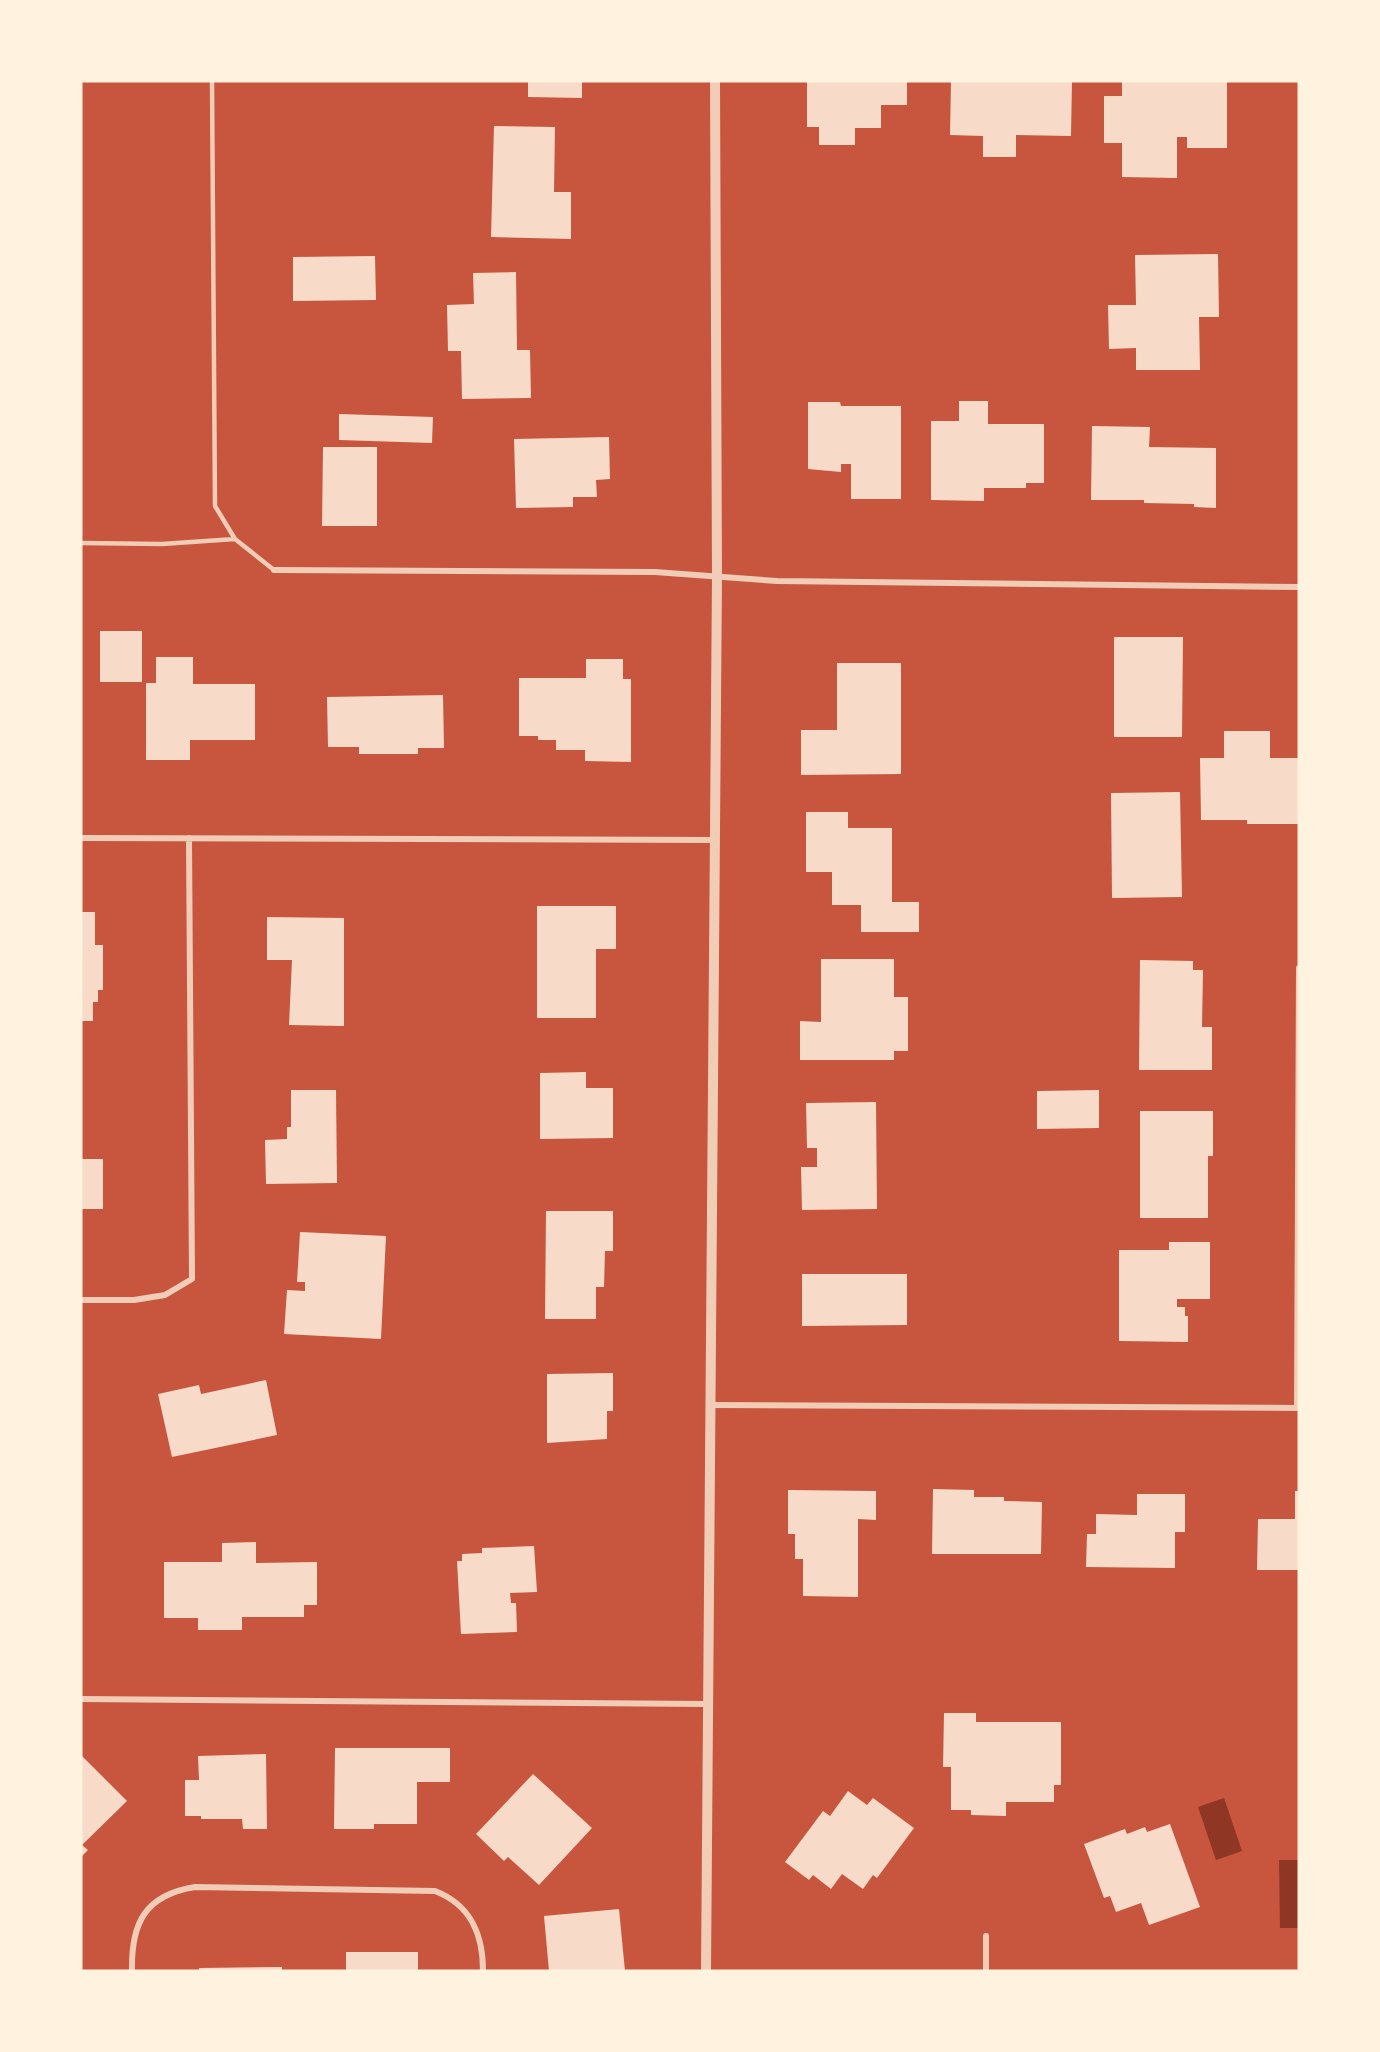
<svg xmlns="http://www.w3.org/2000/svg" width="1380" height="2052" font-family="Signika,sans-serif">
<style>
.water{fill:#8f3625}
.building{fill:#f7dbc8}
.lines{fill:none;stroke-linecap:round;stroke-linejoin:round}
.service{stroke:#f1ccb7;stroke-width:4.5}
.minor{stroke:#f1ccb7;stroke-width:6}
.tertiary{stroke:#f1ccb7;stroke-width:10}
</style>
<rect width="100%" height="100%" fill="#c8553d"/>
<path class="water" d="M1224,1798L1242,1851L1216,1860L1198,1807Z
M1279,1860H1299V1928H1280Z"/>
<path class="building" d="M528,81H582V98L528,97Z
M807,81H907V105H881V128H855V145H819V127H807Z
M951,81H1072L1071,136L1016,135V157H983V136L950,135Z
M1122,81H1227V148H1187V137H1177V178L1122,177V143H1104V96H1122Z
M494,126L555,127L554,192H571V239L491,237Z
M1218,254L1219,317H1199L1200,370H1136V348L1109,349L1108,305H1136L1135,255Z
M375,256L376,300L293,301V257Z
M516,272L517,350H530L531,398L462,399L461,351H448L447,305L474,304L473,273Z
M959,401H988V424H1044V483H1026V488H984V501L931,500V421H959Z
M808,402H840L841,406H901V499H851V464H841V472L808,469Z
M339,414L433,417L432,443L339,440Z
M1092,426L1150,427L1149,447L1216,448V508L1194,507V504L1144,503V500H1091Z
M609,437L610,479L596,480L597,497H573V507L516,508L514,439Z
M323,447H377V526H322Z
M100,631H142V682H100Z
M1114,637H1183L1182,737H1114Z
M156,657H193V684H255V740H190V760H146V683H156Z
M586,659H623V679H631V762L585,761V750H556V740H538V736H519V678H586Z
M837,663H901V774L801,775V730H837Z
M443,695L444,748H418V754H359V747H328L327,697Z
M1224,731H1270V758H1299V824H1247V820H1201L1200,758H1224Z
M1180,792L1182,897L1112,898L1111,793Z
M806,812H848V828H892V902H919V932H861V905H832V872H806Z
M537,906H616V949H596V1018H537Z
M81,912H95V945H103V990H98V1002H93V1021H81Z
M267,917L344,918V1026L289,1025L292,960H267Z
M821,959H894V997H908V1051H894V1060H800V1021L821,1022Z
M1140,960L1193,961V970H1203L1202,1027H1212V1070H1139Z
M586,1072V1088H613V1138L540,1139V1073Z
M291,1090H336L337,1183L266,1184L265,1140L287,1139V1127H291Z
M1099,1090V1128L1037,1129V1091Z
M876,1102L877,1209L802,1210L801,1167H817V1148H807L806,1103Z
M1140,1111H1213V1156H1208V1218H1140Z
M81,1159H103V1209H81Z
M546,1211H613V1251H605L604,1287H596V1319H545Z
M300,1232L386,1236L381,1339L284,1334L287,1290L305,1291V1282H297Z
M1169,1242H1210V1299H1177V1307H1185V1316H1188V1342L1119,1341V1250H1169Z
M802,1274H907V1325L802,1326Z
M613,1373V1411H607V1439L547,1443V1374Z
M266,1380L277,1435L172,1457L158,1394L199,1385L201,1394Z
M933,1489L974,1490V1497H1004V1501L1042,1502L1041,1554H932Z
M788,1490L876,1491V1520L858,1519V1597L803,1596V1559H795V1534H788Z
M1295,1491H1299V1570H1257L1258,1519H1295Z
M1137,1494H1185V1532H1175V1568L1086,1567L1087,1534H1096V1514L1137,1515Z
M256,1542V1563L317,1562V1605H304V1617H242V1630H198V1618H164V1562H222V1543Z
M534,1546L537,1592L510,1593L511,1603H516L517,1632L461,1634L457,1561H462V1554L482,1553V1548Z
M944,1713H976V1722H1061V1785H1054V1802H1006V1816L971,1815V1810H951V1767H943Z
M335,1748H450V1782H417V1824H374V1829H334Z
M266,1754L267,1829H243L242,1819H201V1816H185V1780H199L198,1756Z
M81,1755L127,1801L82,1845L88,1850L81,1857Z
M533,1774L592,1828L539,1885L508,1857L504,1861L476,1834Z
M848,1791L867,1805L873,1798L914,1828L877,1878L873,1875L863,1889L842,1874L831,1889L813,1875L809,1880L785,1862L823,1811L830,1816Z
M1170,1824L1200,1907L1149,1925L1141,1903L1116,1912L1110,1896L1104,1898L1084,1844L1125,1829L1127,1834L1145,1827L1147,1832Z
M619,1909L625,1971H549L544,1916Z
M346,1952H418V1971H346Z
M282,1967V1971H199V1968Z"/>
<g class="lines">
<path class="service" d="M212,81L215,506L235,539L274,570
M81,543L162,544L235,539"/>
<path class="minor" d="M274,570L655,572L777,581L1299,587
M81,838L715,840
M81,1300H134L165,1295L192,1279L189,838
M710,1405L1299,1408
M1297,1408L1299,968
M81,1699L708,1704
M132,1971C131,1923 145,1895 195,1887L435,1891C471,1905 483,1934 483,1971
M986,1971V1936"/>
<path class="tertiary" d="M706,1971L717,577L715,81"/>
</g>
<rect width="1380" height="2052" fill="none" stroke="#fff3e0" stroke-width="165"/>
</svg>
